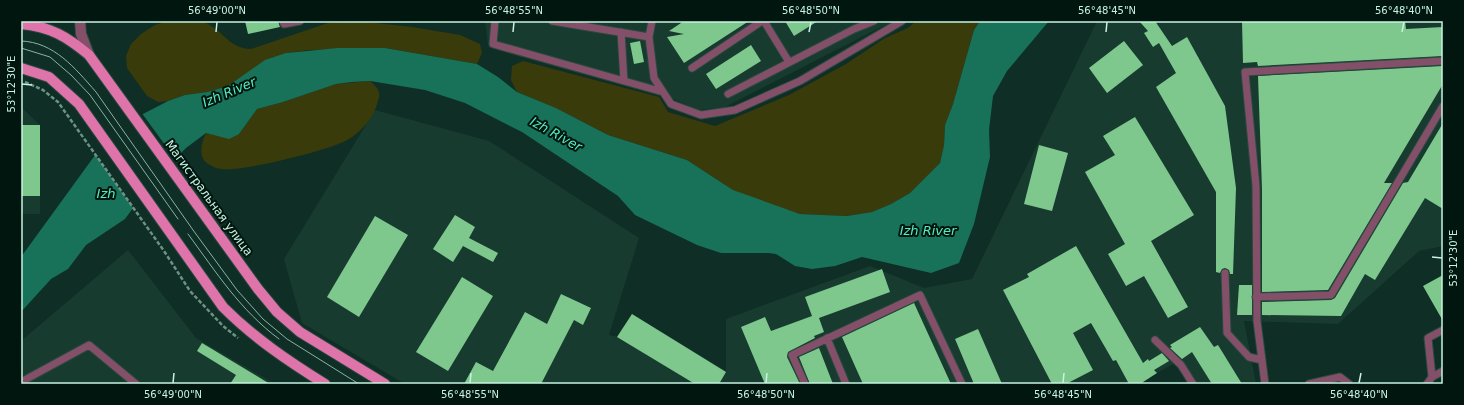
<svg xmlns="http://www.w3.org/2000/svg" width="1464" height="405" font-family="'DejaVu Sans',sans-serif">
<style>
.built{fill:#183b30}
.green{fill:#3a3b0b}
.water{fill:#187159}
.pier{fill:#0f2e25}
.building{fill:#7ec88e}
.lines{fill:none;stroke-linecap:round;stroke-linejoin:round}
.lane-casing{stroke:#294a3f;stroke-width:9}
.street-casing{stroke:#294a3f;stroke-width:12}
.primary-casing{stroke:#294a3f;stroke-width:12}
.path{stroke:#6c9285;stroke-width:2.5;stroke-dasharray:4 2;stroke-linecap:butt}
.lane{stroke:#845069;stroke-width:7}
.street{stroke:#845069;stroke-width:10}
.primary{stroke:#df74aa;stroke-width:10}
.tram{stroke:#8ab3a4;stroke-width:1}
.ticks{fill:none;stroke:#c6f3e2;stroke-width:1.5}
.labels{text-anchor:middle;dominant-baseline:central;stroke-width:4;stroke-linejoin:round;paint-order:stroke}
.street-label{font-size:12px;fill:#c6f3e2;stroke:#00160e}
.water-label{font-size:13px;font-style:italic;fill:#56ecc0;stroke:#00160e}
.neatline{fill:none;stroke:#c6f3e2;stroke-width:1.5}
.ticks-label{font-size:10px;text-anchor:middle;fill:#c6f3e2}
</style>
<rect width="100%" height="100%" fill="#0f2e25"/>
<path class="built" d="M485,21H893L725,107L699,110L657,92L488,45Z
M1097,21H1443V246L1419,251L1338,324L1244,321L1256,384H1197L1180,360L1138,384H405L302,323L284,259L375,110L489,141L639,238L609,335L618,337L632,314L726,371V319L870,266L924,288L972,279Z
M21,107L40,125V214H21Z
M128,250L196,338L275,384H21V341Z"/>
<path class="green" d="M168,21C180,21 196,18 206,23C225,32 228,48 251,49L328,23L344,22H366L412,27L460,35L480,44L482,53L477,64L385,48L309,50L286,53L228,86L207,92L185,95L168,101L158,102L147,96L127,68L126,56L131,44L141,34L155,25Z
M916,21H980L974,30L953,104L945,125L944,145L940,163L910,193L891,204L872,212L847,216L800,214L760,201L733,190L687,160L608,135L556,108L517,92L511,80L512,66L523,61L659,97L668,112L715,126L789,95L846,64L885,38L908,28Z
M370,81C381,91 381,93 376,107C372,120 360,132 349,139C332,150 241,172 222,169C218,169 213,167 210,165C197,159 201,143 206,133L215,135L239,134L257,109L283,102L336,84Z"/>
<path class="water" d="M980,21H1049L1007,71L993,96L989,130L990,157L974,224L959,263L931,273L862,257L835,266L812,269L795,266L776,254L768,253H721L697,245L635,215L618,196L522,132L465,103L425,90L370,81L352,82L336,84L283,102L257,109L239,134L229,139L206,133L186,148L152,182L125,219L86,245L68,269L51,279L21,312V257L114,129L168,101L185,95L207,92L228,86L265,60L286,53L338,48H385L477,64L498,77L517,92L556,108L608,135L687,160L733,190L800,214L847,216L872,212L891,204L910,193L940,163L944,145L945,125L953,104L974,30Z"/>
<path class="pier" d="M141,112L176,160L153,184L134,209L94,153L113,127Z"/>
<path class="building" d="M245,21H278L280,27L248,34Z
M684,21H749L684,63L667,37L684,34L669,31Z
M785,21H818L794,36Z
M1139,21H1155L1172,46L1187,37L1225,106L1236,188L1233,274H1230L1229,270L1225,268L1222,269L1220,273L1216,272V192L1156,87L1176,73L1159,43L1153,47L1144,33L1148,31Z
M1242,21H1405L1406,29L1443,27V56L1258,66L1257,62L1243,63Z
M640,41L644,62L634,64L630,43Z
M1124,41L1143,65L1107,93L1089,68Z
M751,45L761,61L716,89L706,74Z
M1443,66V84L1384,183H1392L1328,290L1262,292V189L1258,76Z
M1135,117L1194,215L1151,241L1188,307L1168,318L1144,276L1126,286L1108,254L1125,244L1085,172L1115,155L1103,136Z
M1443,123V209L1425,198L1375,280L1365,274L1341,316L1262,315V302L1331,300L1335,298L1403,183L1408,182Z
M21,125H40V196H21Z
M1039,145L1068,153L1052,211L1024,204Z
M455,215L475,227L469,238L498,253L493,262L463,246L453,262L433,249Z
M375,216L408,235L359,317L327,297Z
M1076,246L1143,363L1148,359L1149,361L1162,353L1169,361L1154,370L1157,373L1140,384H1129L1116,360L1113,361L1091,323L1073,333L1093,370L1066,384H1052L1003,290L1029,277L1027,274Z
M882,269L890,292L819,318L824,332L814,336L815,338L788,352L787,357L800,384H765L741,327L765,317L771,331L812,316L805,297Z
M1443,275V321L1423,286Z
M462,277L493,296L448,371L416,352Z
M1239,285H1252V315H1237Z
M561,294L591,308L583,325L574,320L541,384H464L476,362L493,371L525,312L547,324Z
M914,303L951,384H863L842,337Z
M632,314L726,372L719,384H695L617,337Z
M1200,327L1214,347L1218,345L1242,384H1212L1192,352L1182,359L1170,348L1172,347L1170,345Z
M978,329L1002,384H974L955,339Z
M202,343L270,384H230L236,375L197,351Z
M819,348L833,384H810L799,357Z"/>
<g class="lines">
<g class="lane-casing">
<path id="lane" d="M283,21L284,24L300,21
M495,21L493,44L663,92
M552,21L649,37L652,21
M764,21L789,62
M621,32L624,81
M649,37L654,78L671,104L701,115L735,110L800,81L902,21
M692,68L762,21
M728,94L854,29L874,21
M1225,273L1227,333L1249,357L1262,360
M1256,297L1331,295L1443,106
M827,338L846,384
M1155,340L1181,365L1193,384
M1432,377L1428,338L1443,330
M21,382L89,345L136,384
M805,384L792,355L920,295L962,384
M1265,384L1257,321L1256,186L1245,72L1443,61
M1309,384L1340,377L1349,384
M1427,384L1432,377L1443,371"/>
</g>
<g class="street-casing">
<path id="street" d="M80,21L81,34L89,55"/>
</g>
<g class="primary-casing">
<path id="primary" d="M21,24C51,27 66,36 89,55L258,289L277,312L300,332L385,384
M21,68L49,77L79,104L223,307C254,338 288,361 325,384"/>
</g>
<path class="path" d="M25,82L43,90L58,102L164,251L190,291L223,326L238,338"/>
<use href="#lane" class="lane"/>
<use href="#street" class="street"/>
<use href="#primary" class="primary"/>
<path class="tram" d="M21,41C54,42 75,68 96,92L193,230L237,290L263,319L287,339L359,384
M21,48L50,57L71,75L90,95L178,219
M188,234C216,272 240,310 279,339"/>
</g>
<path class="ticks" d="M216,32L217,22M513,32L514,22M809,32L811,22M1106,32L1107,22M1402,32L1404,22M22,84L32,85M1432,257L1442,258M173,383L174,373M470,383L471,373M766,383L767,373M1063,383L1064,373M1359,383L1361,373"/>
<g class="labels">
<g class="street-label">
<text transform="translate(209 198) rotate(54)">Магистральная улица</text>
</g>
<g class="water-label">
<text transform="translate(229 92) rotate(-23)">Izh River</text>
<text transform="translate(556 134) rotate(29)">Izh River</text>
<text x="106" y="193">Izh</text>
<text x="928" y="230">Izh River</text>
</g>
</g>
<rect width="1464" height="405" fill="none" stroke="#00160e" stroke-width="44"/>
<rect x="22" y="22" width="1420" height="361" class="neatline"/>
<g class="ticks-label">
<text x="217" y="14">56°49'00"N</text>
<text x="514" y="14">56°48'55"N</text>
<text x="811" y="14">56°48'50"N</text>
<text x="1107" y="14">56°48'45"N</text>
<text x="1404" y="14">56°48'40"N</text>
<text transform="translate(11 84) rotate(-90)" y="4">53°12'30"E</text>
<text transform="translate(1453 258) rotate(-90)" y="4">53°12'30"E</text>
<text x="173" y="398">56°49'00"N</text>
<text x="470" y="398">56°48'55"N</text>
<text x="766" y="398">56°48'50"N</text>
<text x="1063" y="398">56°48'45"N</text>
<text x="1359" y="398">56°48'40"N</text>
</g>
</svg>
